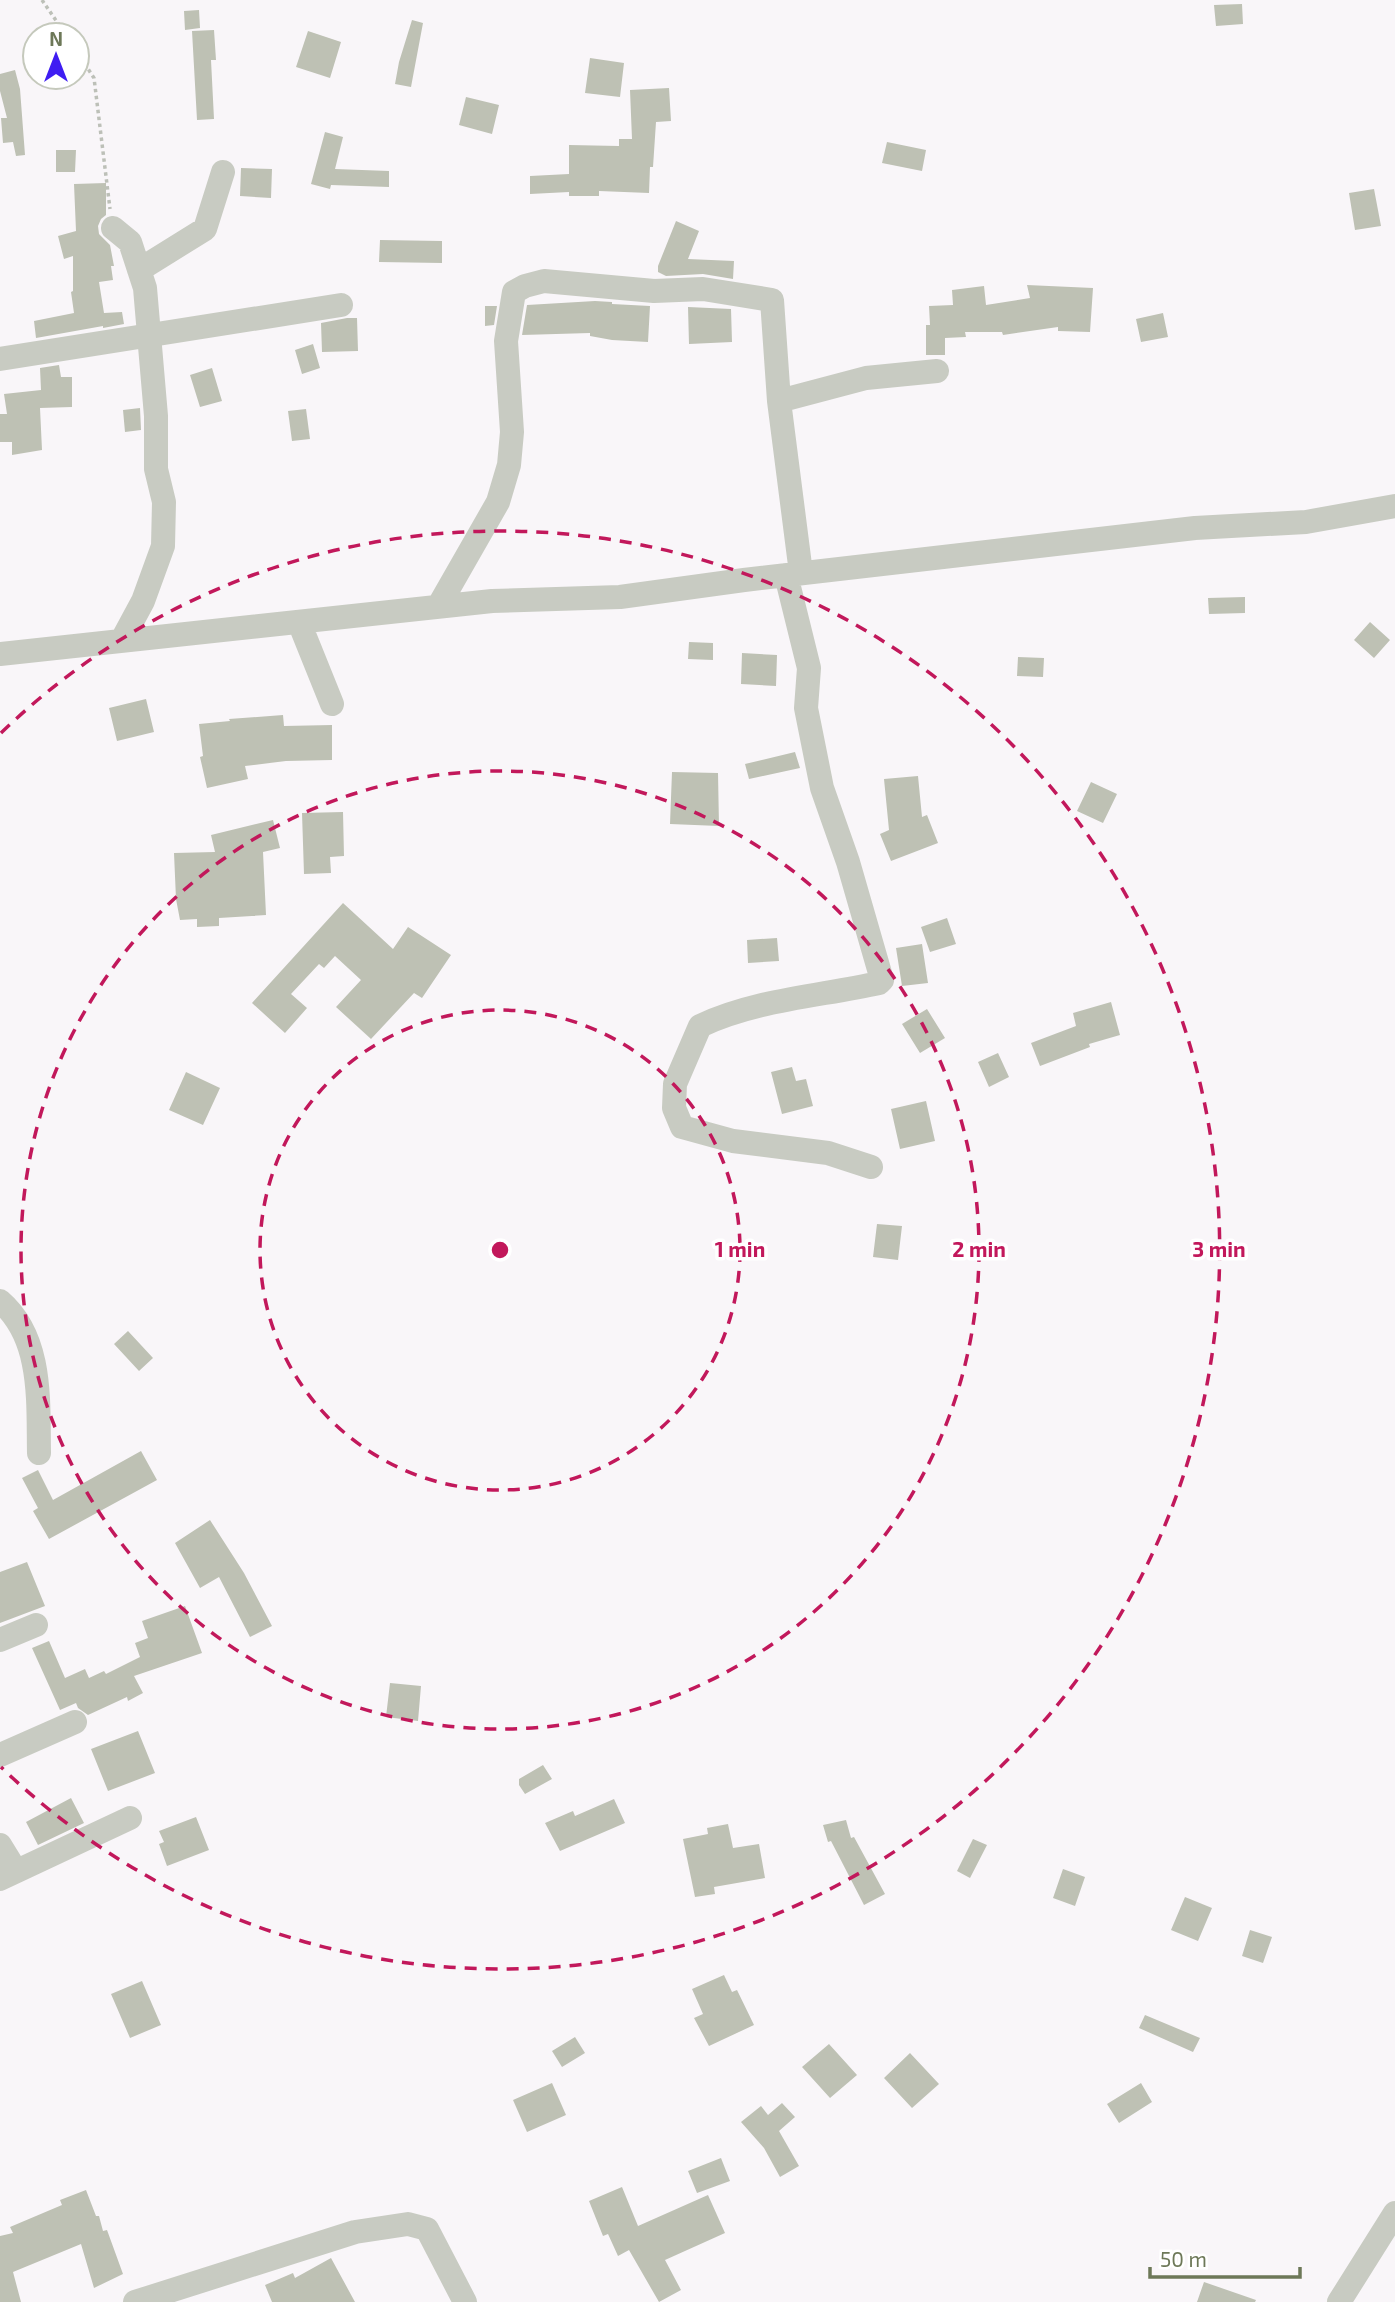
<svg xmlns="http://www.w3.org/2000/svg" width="1395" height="2302" font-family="'Exo 2',sans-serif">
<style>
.building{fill:#bec1b4}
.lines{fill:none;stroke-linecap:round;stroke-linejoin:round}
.path{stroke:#bdc0b8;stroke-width:3.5;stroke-dasharray:3.5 3.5;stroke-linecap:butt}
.minor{stroke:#c8cbc2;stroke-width:24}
.ring{fill:none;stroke:#c2185b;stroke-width:3.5;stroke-dasharray:12 9}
.centre{fill:#c2185b;stroke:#fff;stroke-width:3.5}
.ring-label{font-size:21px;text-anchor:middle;font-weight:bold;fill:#c2185b;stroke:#fff;stroke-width:7;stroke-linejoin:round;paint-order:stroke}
</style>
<rect width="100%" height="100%" fill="#f9f6f9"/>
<path class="building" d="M1242,4L1243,24L1216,26L1214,5Z
M199,10L200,28L185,30L184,11Z
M412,20L423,23L411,87L395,84L399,62Z
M214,30L216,60H211L214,119L197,120L192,31Z
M308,31L341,42L330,78L296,67Z
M590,58L624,63L620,97L585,93Z
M15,70L20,89L25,155L16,156L13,142L3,143L1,118H7L0,91V74Z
M669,88L671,121L656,122L653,167H650L649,193L599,191V196H569V192L530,194V176L569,174V145L619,146V139H632L630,90Z
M466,97L499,105L492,134L459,125Z
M325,132L343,137L335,169L389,171V187L331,185L330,189L311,184Z
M887,142L926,150L922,171L882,163Z
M56,150H76L75,172H56Z
M241,168L272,169L271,198L240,196Z
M106,183V215L101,219L98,226L99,234L110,245L114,266H111L113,280L99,282L104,313L122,312L124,324L103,328V326L36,338L34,321L74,313L71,292L73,291V256L64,259L58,236L76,231L74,184Z
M1374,189L1381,226L1355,230L1349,193Z
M676,221L699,231L688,259L734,261L733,279L703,274L666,276L658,272V266Z
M380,240L442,241V263L379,262Z
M1027,285L1093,288L1090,332L1058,331V327L1003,335L1002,332H965L966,337L945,338V355H926V325H930L929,306L953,305L952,290L984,286L986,305L1030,298Z
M595,301L612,302V304L650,306L648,342L612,340L590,336V333L522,335L527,305Z
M485,306H497L494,325L485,326Z
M688,307L731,309L732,342L689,344Z
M1163,313L1168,337L1141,342L1136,319Z
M347,318H357L358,351L322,352L321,323Z
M313,344L320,368L302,374L295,350Z
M59,365L61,377H72V407L40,408L42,450L12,455V442H0V414H7L4,394L41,390L40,368Z
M212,368L222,401L200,407L190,375Z
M140,408L141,430L125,432L123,410Z
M306,409L310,439L292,441L288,411Z
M1245,597V613L1209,614L1208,598Z
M1370,622L1390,640L1374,658L1354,640Z
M689,642L713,643V660L688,659Z
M742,653L777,655L776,686L741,684Z
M1018,657L1044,658L1043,677L1017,676Z
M146,699L154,732L117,741L109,708Z
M283,715L284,726L332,725V760L286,761L245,766L248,779L207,788L200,757L203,756L199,724L230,721L229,719Z
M795,752L800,768L749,779L745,764Z
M672,772L718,773L719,826L670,824Z
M918,776L922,817L927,815L938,843L891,861L880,834L889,830L884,779Z
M1091,782L1117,794L1103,823L1077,811Z
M343,812L344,856L330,857L331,873L304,874L302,813Z
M273,820L280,848L263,852L266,915L219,918V926L197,927V919L180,920L176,899L174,853L215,852L211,835Z
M343,903L393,949L408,927L451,955L422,998L414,993L371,1039L336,1007L361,980L335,956L324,968L319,964L291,994L307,1008L285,1033L252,1003Z
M947,918L956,944L930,952L921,927Z
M777,938L779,961L748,963L747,940Z
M922,944L928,983L902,986L896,948Z
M1111,1002L1120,1035L1089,1044L1090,1047L1040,1066L1031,1043L1076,1026L1073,1013Z
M927,1009L945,1038L920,1053L902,1024Z
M998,1053L1009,1077L989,1087L978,1062Z
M792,1067L796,1081L806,1079L813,1106L782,1114L771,1072Z
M186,1072L220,1088L203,1125L169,1110Z
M926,1101L935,1141L900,1149L891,1109Z
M877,1224L902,1226L898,1260L873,1257Z
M128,1331L153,1358L139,1371L114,1344Z
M141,1451L157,1480L49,1539L33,1511L38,1508L22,1478L38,1470L53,1500Z
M210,1520L244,1573L272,1626L250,1637L219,1577L200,1588L175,1543Z
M27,1562L45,1606L0,1623V1572Z
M185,1606L202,1653L134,1676L143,1693L128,1701L127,1697L88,1715L78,1708L76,1703L60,1710L32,1648L49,1641L65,1678L85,1669L89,1678L104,1671L106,1674L140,1657L135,1643L148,1638L142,1621Z
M390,1683L421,1686L418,1721L386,1717Z
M138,1731L155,1773L108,1791L91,1749Z
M543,1765L552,1779L525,1794L519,1785V1779Z
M71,1798L84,1823L38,1845L26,1822Z
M614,1799L625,1823L560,1851L545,1823L573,1811L575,1816Z
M196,1817L209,1850L167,1866L159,1844L164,1842L159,1831Z
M846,1820L851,1838L854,1837L885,1894L864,1905L831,1841L828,1842L823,1825Z
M728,1824L733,1848L759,1844L765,1878L714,1887L715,1894L695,1897L683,1839L708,1834L707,1828Z
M973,1839L987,1845L970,1878L957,1871Z
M1063,1869L1085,1877L1075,1906L1053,1898Z
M1185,1897L1212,1908L1198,1941L1171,1930Z
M1250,1930L1272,1937L1263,1963L1242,1956Z
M724,1975L732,1992L737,1990L754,2025L709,2046L694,2018L703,2014L692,1989Z
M142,1981L161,2025L130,2038L111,1994Z
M1145,2015L1200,2038L1193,2052L1139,2028Z
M575,2037L585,2053L562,2067L552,2051Z
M829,2044L857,2075L830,2098L802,2067Z
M910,2053L939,2084L912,2108L884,2078Z
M552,2083L566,2115L527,2132L513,2100Z
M1141,2083L1152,2102L1119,2123L1107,2104Z
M782,2103L795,2117L779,2131L799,2166L780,2177L764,2148L741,2122L761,2106L768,2115Z
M721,2158L730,2181L697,2193L688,2171Z
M622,2187L638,2226L708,2195L725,2233L665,2260L681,2290L659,2302L629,2250L618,2256L608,2234L603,2236L589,2201Z
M86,2190L96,2216H99L103,2231L107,2230L123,2274L94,2288L81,2244L13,2272L21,2302H0V2236L13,2233L10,2227L62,2205L60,2200Z
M331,2258L355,2302H272L265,2285L293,2273L295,2278Z
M1204,2282L1256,2300L1255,2302H1197Z"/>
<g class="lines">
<path class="path" d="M42,0L66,35
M77,52L94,78L110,209"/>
<path class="minor" d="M113,228L130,242L145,288L156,416V469L164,502L163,546L143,601L122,640
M139,270L205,229L223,172
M0,359L341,305
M779,401L866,378L937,371
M786,575L809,668L806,708L822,788L848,862L882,980L879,983C820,996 754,1000 700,1026L675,1084L674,1108L682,1127L733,1141L828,1153L871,1167
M438,607L498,502L509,465L512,432L506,341L514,292L525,286L544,281L654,291L703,289L772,300L779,401L801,573
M299,622L332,704
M0,654L492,601L620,597L744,580L1195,528L1306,522L1395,506
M0,1301C43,1338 38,1401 39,1453
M0,1640L36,1625
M0,1755L75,1722
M0,1845L16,1871
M0,1879L130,1818
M135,2302L355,2232L408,2224L427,2229L465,2302
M1339,2302L1395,2213"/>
</g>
<g class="ring">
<circle cx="500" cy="1250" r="240"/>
<circle cx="500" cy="1250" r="479"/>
<path d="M1 733A719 719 0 1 1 1 1767"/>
</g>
<circle cx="500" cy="1250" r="10" class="centre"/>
<g class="ring-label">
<text x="740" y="1257">1 min</text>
<text x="979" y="1257">2 min</text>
<text x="1219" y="1257">3 min</text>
</g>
<g transform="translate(56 56)"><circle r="33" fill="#ffffff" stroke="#c5c9bc" stroke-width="2"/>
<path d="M0-5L12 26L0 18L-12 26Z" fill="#3f1df2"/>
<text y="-10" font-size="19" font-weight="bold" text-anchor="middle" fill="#6d7858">N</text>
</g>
<path d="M1150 2267v10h150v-10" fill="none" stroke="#6d7858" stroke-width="3.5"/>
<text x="1160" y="2267" font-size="21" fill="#6d7858" stroke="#ffffff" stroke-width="5" paint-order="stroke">50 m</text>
</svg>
